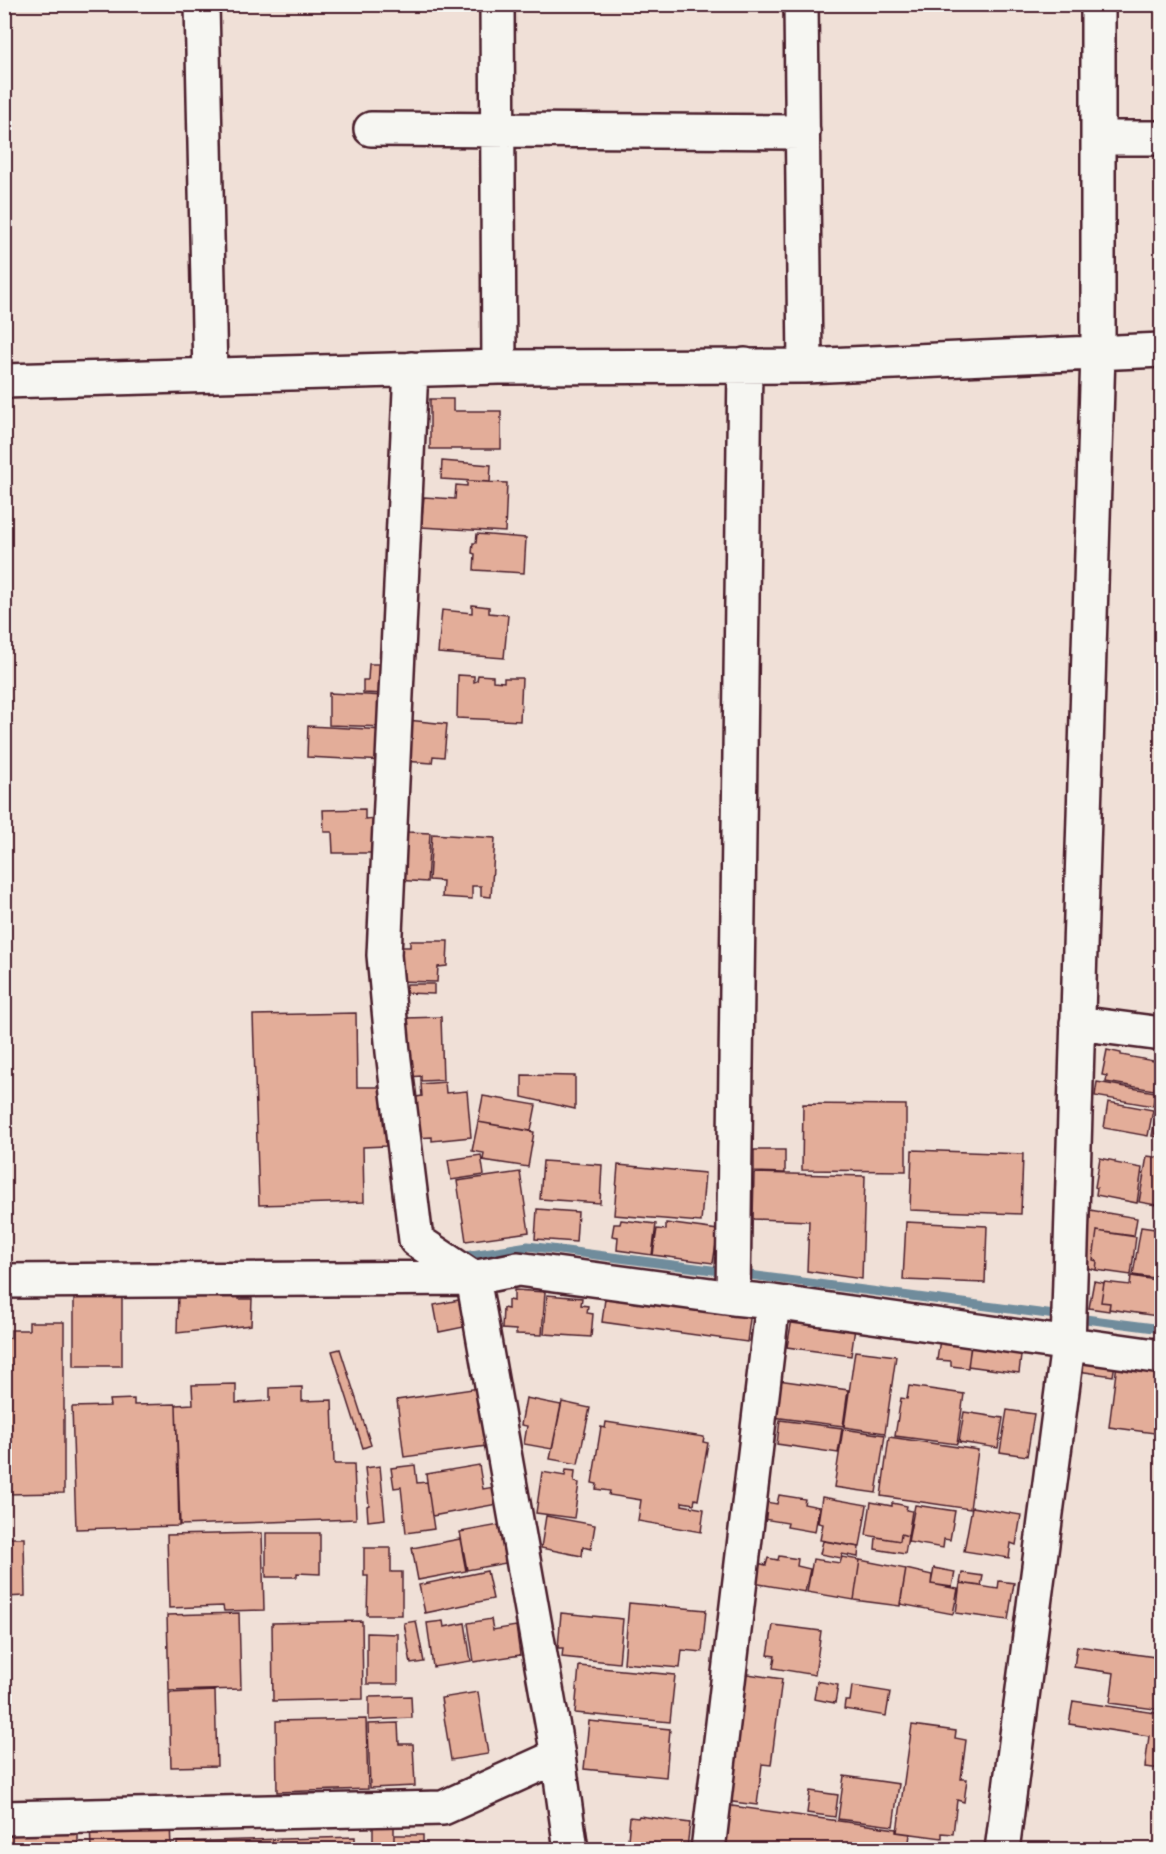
<svg xmlns="http://www.w3.org/2000/svg" width="1166" height="1854" font-family="Mali,sans-serif">
<style>
.lines{fill:none;stroke-linecap:round;stroke-linejoin:round}
.stream{stroke:#6f8c9c;stroke-width:9}
.building{fill:#e3ad99;stroke:#4a1f2b;stroke-width:1.5}
.minor-casing{stroke:#4a1f2b;stroke-width:38}
.minor{stroke:#f6f6f2;stroke-width:33}
</style>
<rect width="100%" height="100%" fill="#f0e0d7"/>
<filter id="ink" filterUnits="userSpaceOnUse"><feTurbulence type="fractalNoise" baseFrequency=".0167" numOctaves="2"/><feDisplacementMap in="SourceGraphic" scale="12" xChannelSelector="R" yChannelSelector="G"/><feConvolveMatrix kernelMatrix="1 2 1 2 8 2 1 2 1" color-interpolation-filters="sRGB"/></filter>
<g filter="url(#ink)">
<g class="lines">
<path class="stream" d="M459,1257L528,1246L1162,1329"/>
</g>
<path class="building" d="M430,399H453V411H501V449H430Z
M442,461L491,465L490,482L441,479Z
M467,481L507,483L505,532L421,527L424,497L455,499L456,485L467,486Z
M477,534L526,538L524,573L474,570L475,554L472,553L473,543H476Z
M472,605L489,607V613L508,615L504,658L438,653L442,610L472,613Z
M369,664H388L387,694L363,693V680H368Z
M458,675L474,676V682L477,681L478,675L493,676V681L504,682V678H522L520,721L457,718Z
M329,693L385,696L386,727L329,725Z
M407,720L447,724L444,757L433,756L432,763L403,761Z
M308,726L387,730L385,761L307,757Z
M365,809V819L377,818V853H333L332,832H324L323,810Z
M400,823L408,824V832L430,833L427,882L396,880Z
M432,834L495,838L491,897L481,896V886H472V899L442,897L443,881L429,880Z
M410,941H448L447,966L438,967L437,982L396,981V947H410Z
M407,984H434V994L406,993Z
M356,1013L357,1087H385L386,1146L363,1147L364,1202L259,1205L253,1015Z
M441,1017L443,1080L421,1081V1076L408,1077L406,1018Z
M1107,1050L1121,1053V1055L1159,1062L1154,1090L1106,1082L1107,1076L1102,1075Z
M522,1075L575,1076V1109L522,1097Z
M1162,1078V1137L1152,1136Z
M445,1082L446,1093L467,1091L471,1137L432,1141V1137L414,1138L410,1098L422,1096L421,1084Z
M1097,1082L1155,1092L1153,1106L1095,1096Z
M483,1096L536,1105L531,1131L478,1122Z
M1108,1102L1153,1110L1148,1136L1104,1128Z
M803,1104L906,1105V1171L802,1170Z
M478,1122L534,1132L528,1167L483,1160L484,1153L472,1151Z
M754,1150H785V1173L754,1172Z
M912,1150L1023,1154L1021,1214L910,1210Z
M481,1155L484,1175L451,1180L448,1160Z
M1147,1156L1162,1158V1206L1139,1202Z
M1100,1158L1115,1161V1163L1142,1168L1137,1203L1096,1195L1097,1188L1095,1187Z
M543,1161L602,1165L600,1203L540,1199Z
M618,1165L705,1173L701,1222L614,1215Z
M520,1172L529,1232L466,1241L457,1181Z
M754,1173L865,1176L862,1279L807,1271L809,1221L753,1219Z
M537,1209L578,1212L576,1242L535,1239Z
M1090,1210L1137,1218L1134,1236L1097,1231L1093,1260L1097,1261L1096,1270L1087,1268Z
M621,1220L656,1224L652,1255L617,1250L618,1237L612,1236L614,1224H620Z
M906,1222L987,1226L985,1283L903,1280Z
M666,1223L718,1230L713,1263L653,1255L657,1229L666,1230Z
M1141,1227L1162,1230L1161,1279L1133,1275Z
M1097,1231L1136,1237L1131,1275L1096,1270L1097,1261L1093,1260Z
M1131,1276L1162,1281L1157,1316L1109,1309L1110,1303L1101,1302L1104,1282L1130,1285Z
M1094,1281L1104,1283L1101,1302L1110,1303L1109,1311L1089,1308Z
M514,1290L545,1292L542,1335L516,1334V1330L502,1329L503,1308L508,1309V1300L514,1301Z
M606,1291L751,1311L747,1342L602,1322Z
M74,1293H122V1366H74Z
M178,1293L239,1295V1299H252L251,1325L177,1333Z
M547,1295L582,1298L581,1305L588,1306L587,1313L593,1314L591,1337L544,1334Z
M459,1300L464,1327L439,1332L434,1305Z
M792,1319L855,1328L851,1356L787,1347Z
M29,1322H64V1493L4,1494V1338H11V1330H29Z
M940,1339L971,1343L968,1368L951,1366V1361L937,1360Z
M972,1340L1022,1347L1019,1373L968,1366Z
M340,1349L371,1445L363,1448L332,1351Z
M855,1351L896,1356L885,1433L844,1427Z
M1080,1357L1115,1363L1113,1376L1078,1371Z
M1117,1364L1162,1370V1434L1109,1427Z
M778,1380L848,1390L843,1426L773,1417Z
M236,1384V1403L270,1401V1388L302,1387V1401L332,1400L334,1464H354L356,1519L180,1525L176,1405L193,1404L192,1385Z
M909,1386L964,1394L957,1444L895,1436L901,1398L907,1399Z
M486,1387L494,1445L404,1457L397,1400Z
M526,1398L561,1405L552,1449L524,1444L527,1426L521,1425Z
M134,1399V1405L176,1404L179,1526L76,1529L72,1407L110,1406L109,1400Z
M562,1402L590,1408L578,1464L550,1459Z
M1007,1410L1034,1414L1027,1456L1000,1452Z
M964,1412L1003,1418L998,1448L959,1442Z
M780,1420L842,1428L838,1453L777,1444Z
M606,1422L704,1437L703,1442L708,1443L698,1500L695,1499L694,1504L682,1502V1505L704,1509L701,1532L638,1521L641,1500L609,1495L610,1491L596,1489L597,1484L592,1483L601,1427L605,1428Z
M843,1429L885,1435L876,1493L834,1487Z
M889,1437L978,1450L970,1509L881,1496Z
M415,1465L417,1483L427,1482L434,1529L406,1533L401,1487L394,1488L391,1468Z
M479,1465L483,1489L500,1486L503,1503L432,1516L426,1474Z
M380,1466L385,1519L368,1521L367,1506L369,1505L365,1468Z
M566,1470L575,1471L574,1482L579,1483L574,1518L536,1513L542,1472L565,1476Z
M779,1495L805,1499L804,1504L819,1507L815,1532L787,1527L788,1523L763,1519L766,1502L777,1504Z
M822,1497L867,1505L860,1547L820,1540L823,1524L818,1523Z
M871,1502L892,1506V1503L907,1506L906,1510L912,1511L908,1536L901,1534L900,1541L866,1535Z
M915,1505L955,1511L950,1540L944,1539L943,1548L908,1542Z
M972,1507L1021,1515L1016,1545L1011,1543L1009,1558L964,1551Z
M546,1516L595,1525L591,1549L583,1547L582,1556L541,1548Z
M499,1525L506,1563L467,1570L460,1532Z
M262,1533L264,1610L224,1611L223,1606L169,1608L167,1535Z
M266,1533H320V1574L297,1573V1577H266Z
M901,1534L908,1536L905,1554L875,1549L876,1537L900,1541Z
M4,1538H24L25,1596L4,1597Z
M460,1539L466,1571L418,1580L412,1548Z
M823,1541L859,1547L858,1557L842,1554L841,1558L820,1554Z
M364,1548H391V1572H402V1615H367L368,1576H364Z
M779,1556L798,1559L797,1566L810,1569L805,1592L753,1583L757,1563L766,1565L768,1558L778,1560Z
M842,1557L860,1560L854,1600L807,1592L813,1559L840,1563Z
M860,1560L906,1569L900,1606L854,1600Z
M934,1568L955,1572L952,1587L931,1584Z
M906,1569L932,1575L931,1584L958,1589L953,1614L900,1604Z
M487,1571L493,1599L425,1613L419,1585Z
M962,1573L983,1576L981,1586L960,1583Z
M999,1581L1014,1583L1008,1620L956,1613L960,1583L998,1589Z
M629,1603L706,1610L702,1652L682,1650L680,1668L624,1663Z
M239,1613L241,1689L169,1691L167,1615Z
M561,1613L623,1619L619,1663L562,1657L563,1648H558Z
M491,1619L493,1630L516,1626L520,1655L474,1662L468,1623Z
M362,1621L363,1699L273,1701L272,1623Z
M416,1621L424,1662L411,1664L404,1623Z
M443,1621L444,1627L465,1623L471,1661L433,1667L427,1623Z
M773,1625L821,1631L815,1675L773,1668L775,1656L768,1655Z
M367,1633L398,1634V1684H367Z
M1077,1646L1162,1658V1710L1110,1703L1114,1673L1074,1667Z
M579,1666L675,1675L670,1722L575,1713Z
M741,1673L782,1679L771,1765L762,1764L757,1805L725,1801Z
M817,1681L838,1685L835,1703L814,1699Z
M852,1686L890,1692L886,1716L844,1709L845,1701H850Z
M215,1691L217,1766L171,1767L169,1693Z
M478,1692L488,1754L451,1760L441,1698Z
M411,1696L412,1718L369,1720V1697Z
M1073,1701L1162,1714V1769L1145,1767L1149,1736L1069,1724Z
M366,1719L368,1789L277,1792L276,1721Z
M589,1721L670,1729L666,1777L584,1769Z
M398,1723L399,1744H413L415,1786L370,1788L368,1724Z
M912,1725L956,1731L955,1738L966,1740L961,1779H967L964,1802L957,1800L953,1834L942,1833V1838L897,1832Z
M844,1776L899,1784L893,1826L838,1819Z
M810,1791L838,1795L835,1817L807,1813Z
M725,1805L896,1829V1832L910,1834L908,1850H719Z
M373,1813H394V1843H373Z
M639,1816L690,1823L687,1848L628,1840L630,1817L638,1818Z
M170,1819L171,1850H91L90,1821Z
M78,1822V1850H4V1823Z
M394,1835H423V1850H371L370,1842L394,1843Z
M355,1837V1850H177V1842Z
M465,1841L503,1847V1850H466Z"/>
<g class="lines">
<g class="minor-casing">
<path id="minor" d="M202,4L210,375
M497,4L499,367
M801,4L805,366
M371,129L803,132
M1098,138H1162
M411,369L384,955L393,1052L416,1240L473,1278L558,1756L571,1850
M4,381L499,367L805,366L1162,350
M1077,1023L1162,1034
M4,1281L473,1278L518,1269L733,1298L773,1302L1162,1357
M733,1298L745,365
M4,1818L443,1808L558,1756
M708,1850L773,1302
M1002,1850L1068,1345L1098,353V4"/>
</g>
<use href="#minor" class="minor"/>
</g>
</g>
<rect width="1166" height="1854" fill="none" stroke="#f6f6f2" stroke-width="24"/>
<rect x="12" y="12" width="1142" height="1830" fill="none" stroke="#4a1f2b" stroke-width="2" filter="url(#ink)"/>
</svg>
